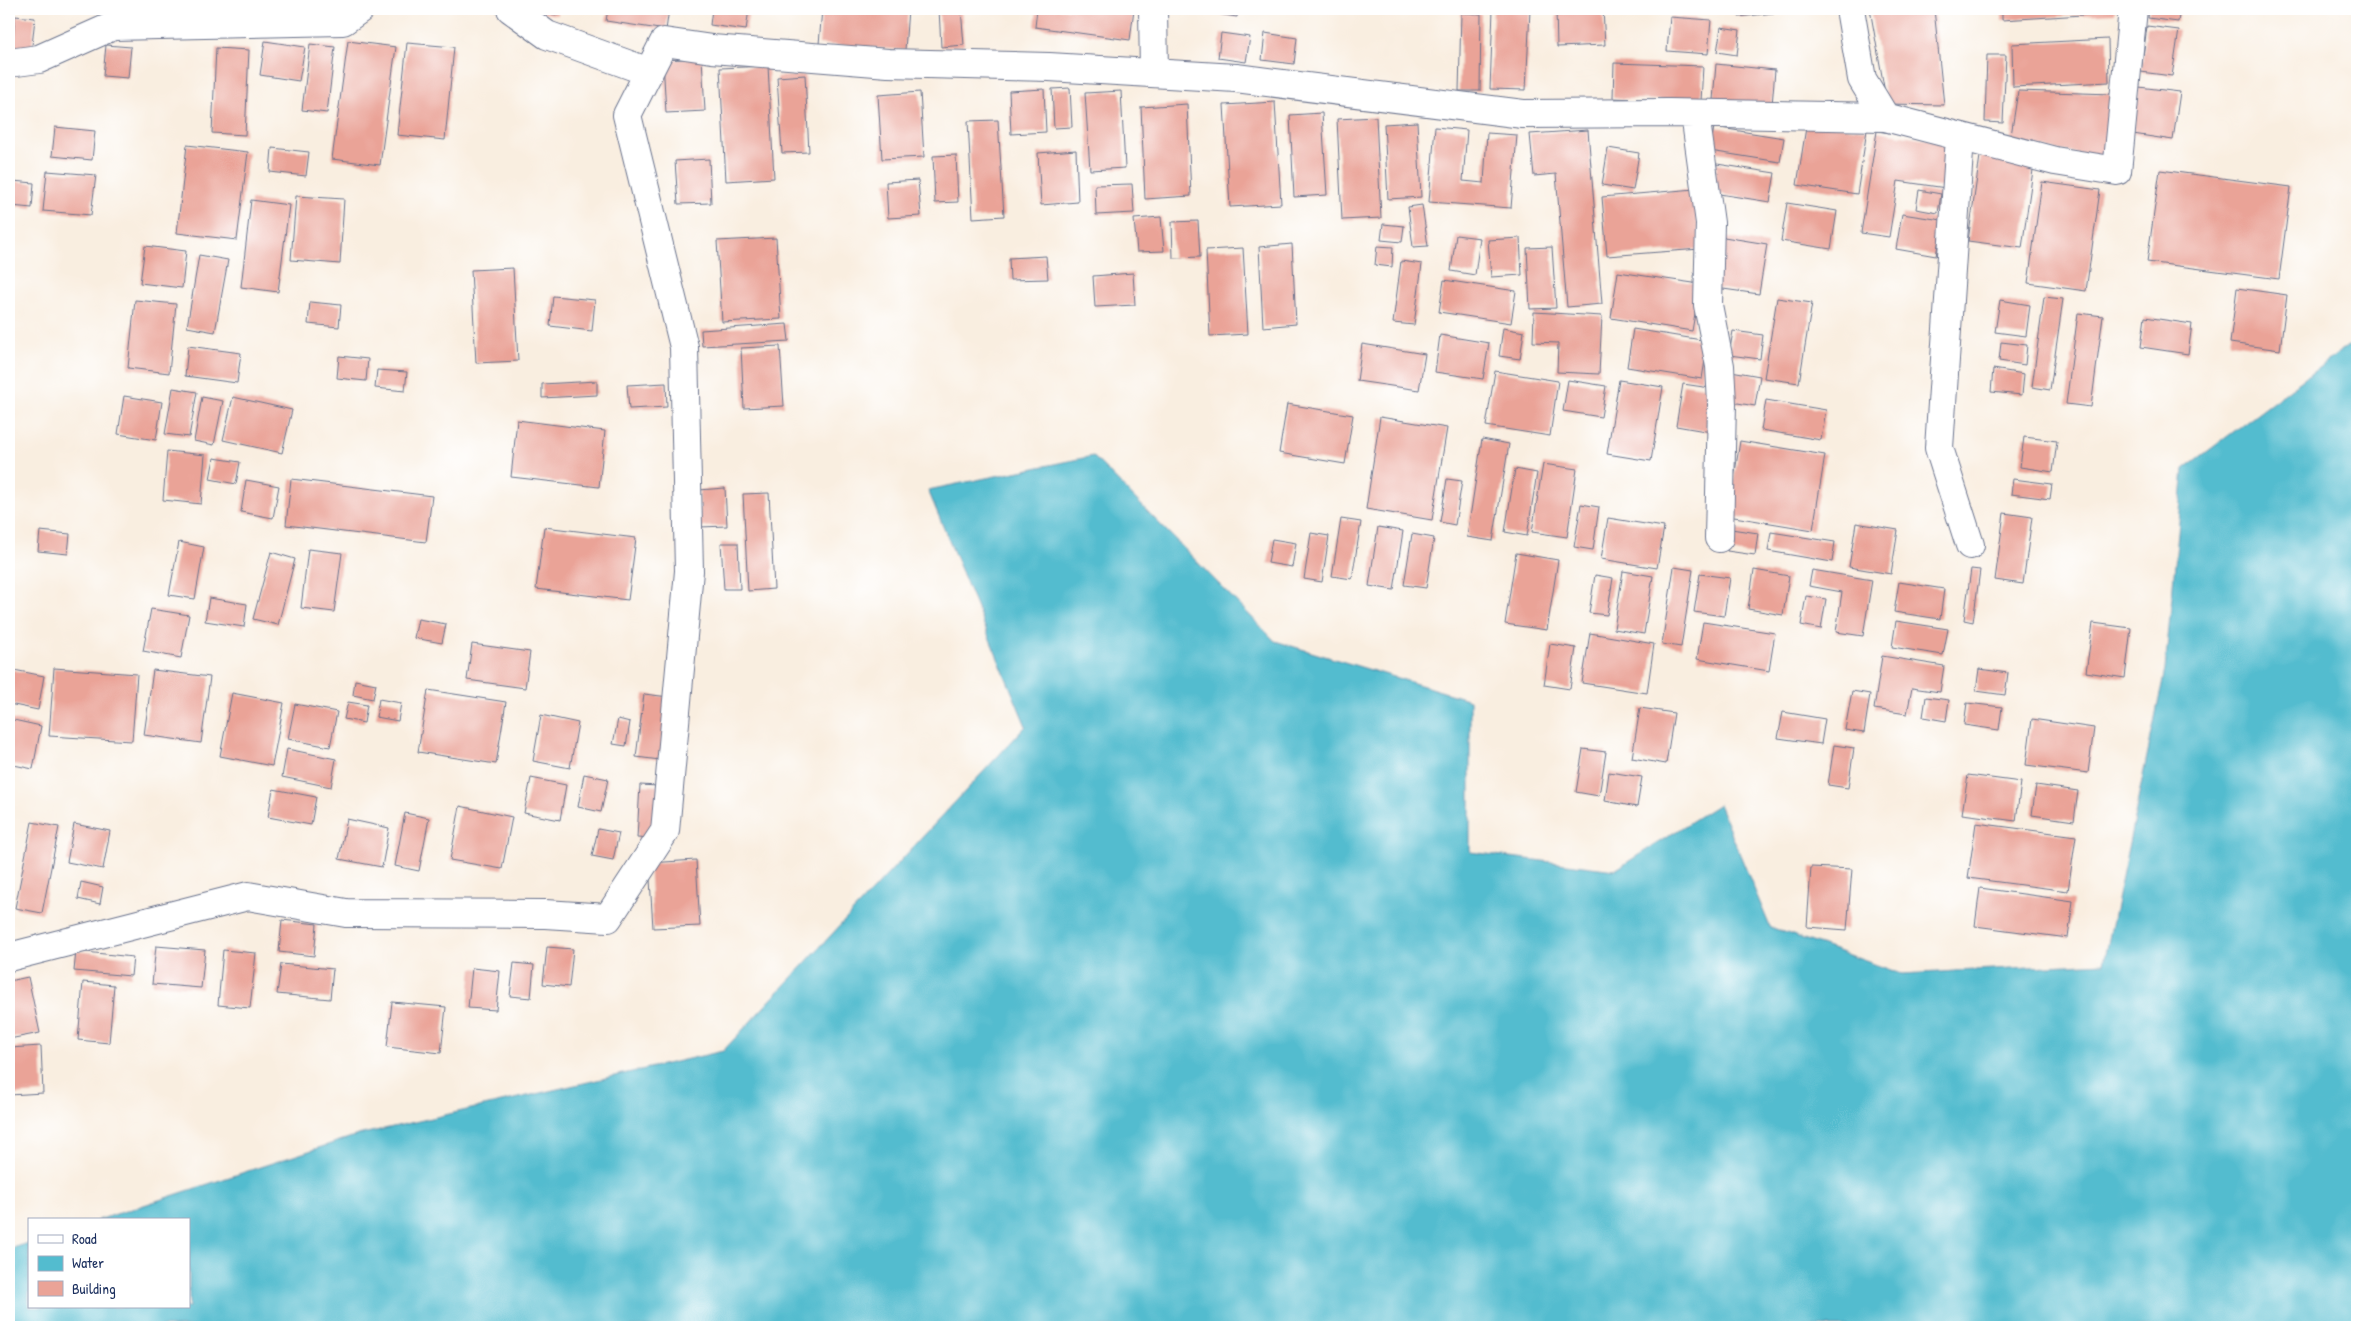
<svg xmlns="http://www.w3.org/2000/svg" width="2366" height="1336" font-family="'Patrick Hand',sans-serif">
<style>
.water{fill:#53bccf;stroke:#377696}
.building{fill:#eaa397}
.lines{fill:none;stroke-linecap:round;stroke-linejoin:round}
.street-casing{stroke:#69728c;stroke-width:30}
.street{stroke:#fff;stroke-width:28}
</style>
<rect width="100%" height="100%" fill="#fff"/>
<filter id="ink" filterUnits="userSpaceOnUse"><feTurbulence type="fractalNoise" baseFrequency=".02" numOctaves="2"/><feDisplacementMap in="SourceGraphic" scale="10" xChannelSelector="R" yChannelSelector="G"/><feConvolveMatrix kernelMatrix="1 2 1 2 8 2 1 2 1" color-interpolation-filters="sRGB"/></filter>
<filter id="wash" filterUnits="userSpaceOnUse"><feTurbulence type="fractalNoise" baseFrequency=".0096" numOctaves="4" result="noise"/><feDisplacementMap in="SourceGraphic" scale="20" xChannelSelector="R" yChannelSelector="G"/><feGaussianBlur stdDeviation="1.12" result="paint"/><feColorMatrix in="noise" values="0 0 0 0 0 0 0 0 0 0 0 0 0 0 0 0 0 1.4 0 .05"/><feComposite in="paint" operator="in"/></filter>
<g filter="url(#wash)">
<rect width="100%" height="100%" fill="#f9eee0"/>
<path class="water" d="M2357,339V1327H9V1249L29,1243V1307H189V1220H98L358,1135L723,1051L1026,726L928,490L1093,456L1275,641L1470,700V852L1615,870L1719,804L1770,927L1902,974L2104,963L2165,670L2184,469Z"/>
<g id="blocks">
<path class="building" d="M526,9H558V15L526,11Z
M608,9H669L666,30L606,21Z
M712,9H749L746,30L710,25Z
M822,9H908L905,50L819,44Z
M939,9H961L964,45L941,47Z
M1037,9H1134L1130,40L1035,27Z
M1218,9H1238L1237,17L1217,14Z
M1493,9L1530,10L1526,90L1490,89Z
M1556,9H1603L1605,45L1557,47Z
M1738,9H1799V10L1739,17Z
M1870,9H1934L1944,105L1887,104Z
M2002,9H2115V13L2002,20Z
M2149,9H2180L2178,22L2148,18Z
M1461,13L1481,14L1480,91H1459Z
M15,16L35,18L31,55L12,53Z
M1670,17L1711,20L1708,54L1667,51Z
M2147,26L2179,30L2172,76L2141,72Z
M1721,27L1740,30L1737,55L1717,52Z
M1221,33L1250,37L1246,62L1218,58Z
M1265,33L1297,38L1294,64L1262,60Z
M2108,39L2109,82L2013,87L2012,44Z
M265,41L305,47L299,81L260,75Z
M348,41L396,47L380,165L332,159Z
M407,43L454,47L445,140L397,135Z
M310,44L335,47L327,113L302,110Z
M106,45L131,47L128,78L103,76Z
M216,48L249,50L245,135L212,133Z
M1987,55H2006L2003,123L1985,122Z
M702,58L705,111L666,113L663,60Z
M1614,63L1703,66L1701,102L1613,98Z
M1716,64L1775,70L1772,105L1713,100Z
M768,66L774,178L726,181L720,68Z
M805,75L809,152L782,153L777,77Z
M2139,87L2180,92L2173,140L2133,134Z
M1070,88L1072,127L1054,128L1052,89Z
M1044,89L1046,132L1011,134L1009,91Z
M1121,91L1125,168L1090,170L1085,93Z
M2018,91L2112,94L2105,158L2010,142Z
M920,92L924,157L882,159L878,95Z
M1275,102L1281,204L1230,207L1224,105Z
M1187,104L1191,196L1145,199L1141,107Z
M1322,113L1327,195L1294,197L1290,115Z
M1376,117L1381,218L1342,220L1337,119Z
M998,120L1004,216L973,218L968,121Z
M1807,121L1867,130L1857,194L1797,185Z
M1417,122L1421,197L1388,199L1384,124Z
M55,127L95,131L92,160L52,156Z
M1435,127L1467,130L1463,181L1484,183L1487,133L1517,135L1511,208L1429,202Z
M1714,127L1784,138L1780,162L1710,151Z
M1588,130L1602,304L1567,307L1556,174L1534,176L1530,134Z
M1877,131L1953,143L1946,188L1898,181L1889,237L1861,233Z
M187,145L248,152L237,240L177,233Z
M272,148L309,152L306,176L270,172Z
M1608,148L1639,153L1633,190L1602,185Z
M1076,150L1078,202L1041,205L1038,153Z
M956,155L958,202L935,203L933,156Z
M1980,156L2034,163L2022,248L1968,241Z
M709,159L711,203L678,204L675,161Z
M1717,164L1775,173L1770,202L1713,193Z
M2160,170L2291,187L2279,279L2147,262Z
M47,171L96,175L91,215L43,211Z
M918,180L921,216L888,218L886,182Z
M13,181L34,183L32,208L11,206Z
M2042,182L2100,190L2086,291L2028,283Z
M1132,184L1134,213L1096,215L1095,185Z
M1695,189L1700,249L1607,256L1602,197Z
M1919,190L1941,194L1938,213L1916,209Z
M296,196L344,199L340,264L291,260Z
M251,200L289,205L278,292L241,287Z
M1787,203L1837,211L1831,249L1781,241Z
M1422,205L1428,246L1413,247L1408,207Z
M1902,214L1942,220L1936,256L1896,249Z
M1161,217L1164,251L1137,252L1134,219Z
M1198,221L1200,257L1173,258L1172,222Z
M1383,224L1404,226L1402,242L1381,240Z
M1456,235L1480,238L1475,275L1451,271Z
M1724,237L1767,244L1759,294L1716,288Z
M776,238L781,319L722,322L717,241Z
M1520,238L1522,275L1491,277L1488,240Z
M1292,244L1296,324L1263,327L1259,247Z
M145,246L186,251L182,288L140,283Z
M1377,246L1393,247L1392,267L1375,265Z
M1552,247L1556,308L1530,309L1527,248Z
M1243,248L1248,334L1210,336L1206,250Z
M199,255L228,260L215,332L187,327Z
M1046,256L1048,279L1010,280L1009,258Z
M1401,261L1422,264L1414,325L1393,323Z
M513,268L518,361L476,363L471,270Z
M1618,272L1700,284L1692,331L1611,318Z
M1133,273L1135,305L1095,307L1093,276Z
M1444,280L1516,291L1511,323L1439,312Z
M2237,288L2287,295L2280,350L2230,343Z
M553,296L595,300L592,331L550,326Z
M2044,297L2063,299L2050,390L2032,387Z
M1777,298L1812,303L1799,383L1764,378Z
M135,300L176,304L169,373L128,368Z
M2000,300L2030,305L2026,336L1995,332Z
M310,302L341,305L339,327L308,324Z
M1534,312L1602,316L1599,374L1557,372L1558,343L1533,342Z
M2078,313L2103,316L2091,407L2066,404Z
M2145,317L2192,324L2188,354L2141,347Z
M787,324L789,341L702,346L701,330Z
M1503,328L1524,332L1520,359L1499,356Z
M1633,329L1708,341L1702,379L1627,367Z
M1733,331L1763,335L1760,359L1729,355Z
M1440,335L1489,343L1483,379L1435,372Z
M2001,342L2027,345L2025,365L1999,361Z
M1362,344L1425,354L1419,390L1357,381Z
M188,346L241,353L237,383L185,376Z
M780,346L784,406L744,408L741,348Z
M339,356L368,359L366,381L337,378Z
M1993,369L2024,374L2022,395L1991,392Z
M377,370L407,372L405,391L375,388Z
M1495,371L1558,381L1550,436L1486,426Z
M1731,371L1760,376L1755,406L1726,401Z
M1568,380L1606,386L1601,417L1563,411Z
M1619,380L1663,387L1651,461L1607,454Z
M597,381V395L542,398V384Z
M666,383L667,407L629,409L627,385Z
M1683,384L1717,389L1711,432L1676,426Z
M173,388L197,392L189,437L165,434Z
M124,396L162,402L156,440L118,434Z
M202,397L223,401L214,445L194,441Z
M233,397L292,410L282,453L223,440Z
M1766,400L1826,410L1821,440L1761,430Z
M1287,404L1353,415L1345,464L1279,453Z
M1380,417L1447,428L1432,520L1366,509Z
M517,420L605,431L599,487L511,477Z
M2024,437L2057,441L2053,472L2020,467Z
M1482,439L1509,444L1493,541L1467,537Z
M1740,441L1825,455L1813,530L1728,516Z
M167,451L205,455L201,504L163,500Z
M214,458L240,462L236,484L210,479Z
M1543,464L1577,469L1567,537L1532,532Z
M1515,469L1537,473L1527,536L1505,532Z
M291,479L432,496L426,542L286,525Z
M1447,479L1462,481L1455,525L1440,522Z
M2013,479L2052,484L2050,499L2011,494Z
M246,480L279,486L273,518L241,512Z
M725,488L727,526L700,527L699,490Z
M769,493L774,589L748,591L743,494Z
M1581,504L1599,507L1593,550L1574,547Z
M2004,513L2032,517L2023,584L1995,580Z
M1608,518L1664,527L1657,568L1601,559Z
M1341,519L1361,522L1352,579L1332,576Z
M1856,523L1898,530L1891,574L1849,567Z
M544,527L636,538L628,600L536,589Z
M1378,527L1403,531L1394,590L1369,586Z
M1731,529L1758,533L1755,555L1727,551Z
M40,531L70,534L68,554L38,551Z
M1771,532L1835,542L1832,562L1768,551Z
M1311,533L1329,536L1322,582L1304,579Z
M1412,534L1434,538L1426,588L1404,585Z
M1272,539L1296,543L1292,567L1268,563Z
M179,542L204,547L195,599L169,595Z
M721,543H738L740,589H724Z
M308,549L342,553L334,612L301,608Z
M271,552L295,559L278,625L253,619Z
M1516,553L1558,560L1547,630L1505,624Z
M1674,567L1693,570L1681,647L1662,644Z
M1971,569L1980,570L1973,622L1964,620Z
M1754,570L1789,576L1783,615L1748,609Z
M1812,570L1872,580L1863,636L1836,632L1842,592L1809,586Z
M1623,571L1653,576L1644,634L1614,629Z
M1700,574L1730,578L1724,616L1694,612Z
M1595,575L1613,578L1607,615L1589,613Z
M1899,582L1944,589L1940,619L1894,612Z
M1806,596L1826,599L1821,629L1801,625Z
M209,598L247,604L244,627L205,621Z
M151,609L189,615L181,658L143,651Z
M418,619L446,624L442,643L414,638Z
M1896,621L1948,629L1943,655L1892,647Z
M1703,622L1775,633L1769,671L1697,659Z
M2093,623L2131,628L2125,678L2086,672Z
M1590,633L1654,644L1647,693L1582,683Z
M472,644L530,652L525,688L467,680Z
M1550,644L1576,648L1570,689L1544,685Z
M1882,656L1944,666L1940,692L1912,688L1907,714L1874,709Z
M54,668L137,674L132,741L49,736Z
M9,669L44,676L38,710L9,704Z
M1979,669L2008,673L2005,695L1976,691Z
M153,670L210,677L201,743L144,735Z
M355,680L376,684L373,699L353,695Z
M428,690L506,702L496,764L418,752Z
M1852,691L1870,694L1864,733L1845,730Z
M232,693L284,703L272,766L220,756Z
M644,694L669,697L660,760L636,757Z
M1926,697L1949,700L1946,721L1923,717Z
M379,699L401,703L398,721L376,717Z
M348,702L367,705L364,723L344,719Z
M1967,703L2002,707L1999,730L1964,725Z
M295,704L337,712L330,747L288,739Z
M1640,708L1674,713L1666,764L1632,758Z
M1783,712L1825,719L1821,744L1778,738Z
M541,715L578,723L570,768L533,761Z
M9,719L41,726L33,769L9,764Z
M618,719L630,722L626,746L613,744Z
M2032,719L2094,728L2088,773L2026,765Z
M1834,745L1854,748L1848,788L1828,785Z
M287,749L336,759L331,787L282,777Z
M1583,749L1606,752L1599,796L1576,792Z
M1609,772L1642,777L1637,807L1605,801Z
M584,774L608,779L601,812L578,807Z
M1968,775L2021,782L2016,821L1962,814Z
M531,778L566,785L560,820L524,813Z
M640,785L658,786L655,839L637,838Z
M2036,785L2078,791L2074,821L2032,815Z
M273,789L316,797L311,825L268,817Z
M460,806L512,817L502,869L450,860Z
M405,813L429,818L419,871L395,866Z
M347,819L389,828L382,867L339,859Z
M32,822L59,827L42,913L15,908Z
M1976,823L2076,836L2068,891L1968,878Z
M74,824L110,831L103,869L67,862Z
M598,829L619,833L613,860L592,856Z
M696,860L700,926L653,928L649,863Z
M1811,867L1852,869L1847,930L1807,927Z
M81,882L103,887L100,904L78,899Z
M1980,888L2073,901L2068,938L1975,926Z
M282,920L317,924L314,956L279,952Z
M156,946L205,950L201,988L152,984Z
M547,947L573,949L569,987L543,984Z
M223,950L256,953L250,1008L218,1005Z
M76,951L133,957L131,976L74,971Z
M514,963L534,965L531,998L510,996Z
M281,964L333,969L330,999L277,994Z
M472,968L500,971L496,1010L468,1008Z
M28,977L40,1033L9,1039V981Z
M83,982L114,985L109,1043L78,1040Z
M392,1002L446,1007L441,1053L387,1047Z
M41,1046L43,1093L9,1095V1048Z"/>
</g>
</g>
<g filter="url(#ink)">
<use href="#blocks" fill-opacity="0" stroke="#69728c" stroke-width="1"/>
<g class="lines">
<g class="street-casing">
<path id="street" d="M511,9L547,35L649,72
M1153,9L1154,73
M1850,9L1862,79L1885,117
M9,63L39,59L113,26L343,21L360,9
M1695,114L1710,223L1708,305L1720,366L1722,404L1719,538
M1960,137L1939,448L1970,545
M9,957L248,896L346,913L545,914L608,918L665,831L689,571L684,347L627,115L664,42L712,49L888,63L1049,67L1236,78L1523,114L1669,113L1885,117L2055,161L2117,171L2133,9"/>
</g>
<use href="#street" class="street"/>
</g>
</g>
<rect width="2366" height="1336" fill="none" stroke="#fff" stroke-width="30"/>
<rect x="28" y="1218" width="162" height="90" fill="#ffffff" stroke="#a4acbf"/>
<rect x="38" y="1235" width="25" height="8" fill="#ffffff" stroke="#a4acbf"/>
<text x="72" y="1244" font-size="15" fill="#1b2f5e">Road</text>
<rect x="38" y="1256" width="25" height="15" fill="#53bccf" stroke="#a4acbf"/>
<text x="72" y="1268" font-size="15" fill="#1b2f5e">Water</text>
<rect x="38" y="1281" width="25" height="15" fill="#eaa397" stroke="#a4acbf"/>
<text x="72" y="1294" font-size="15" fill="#1b2f5e">Building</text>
</svg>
